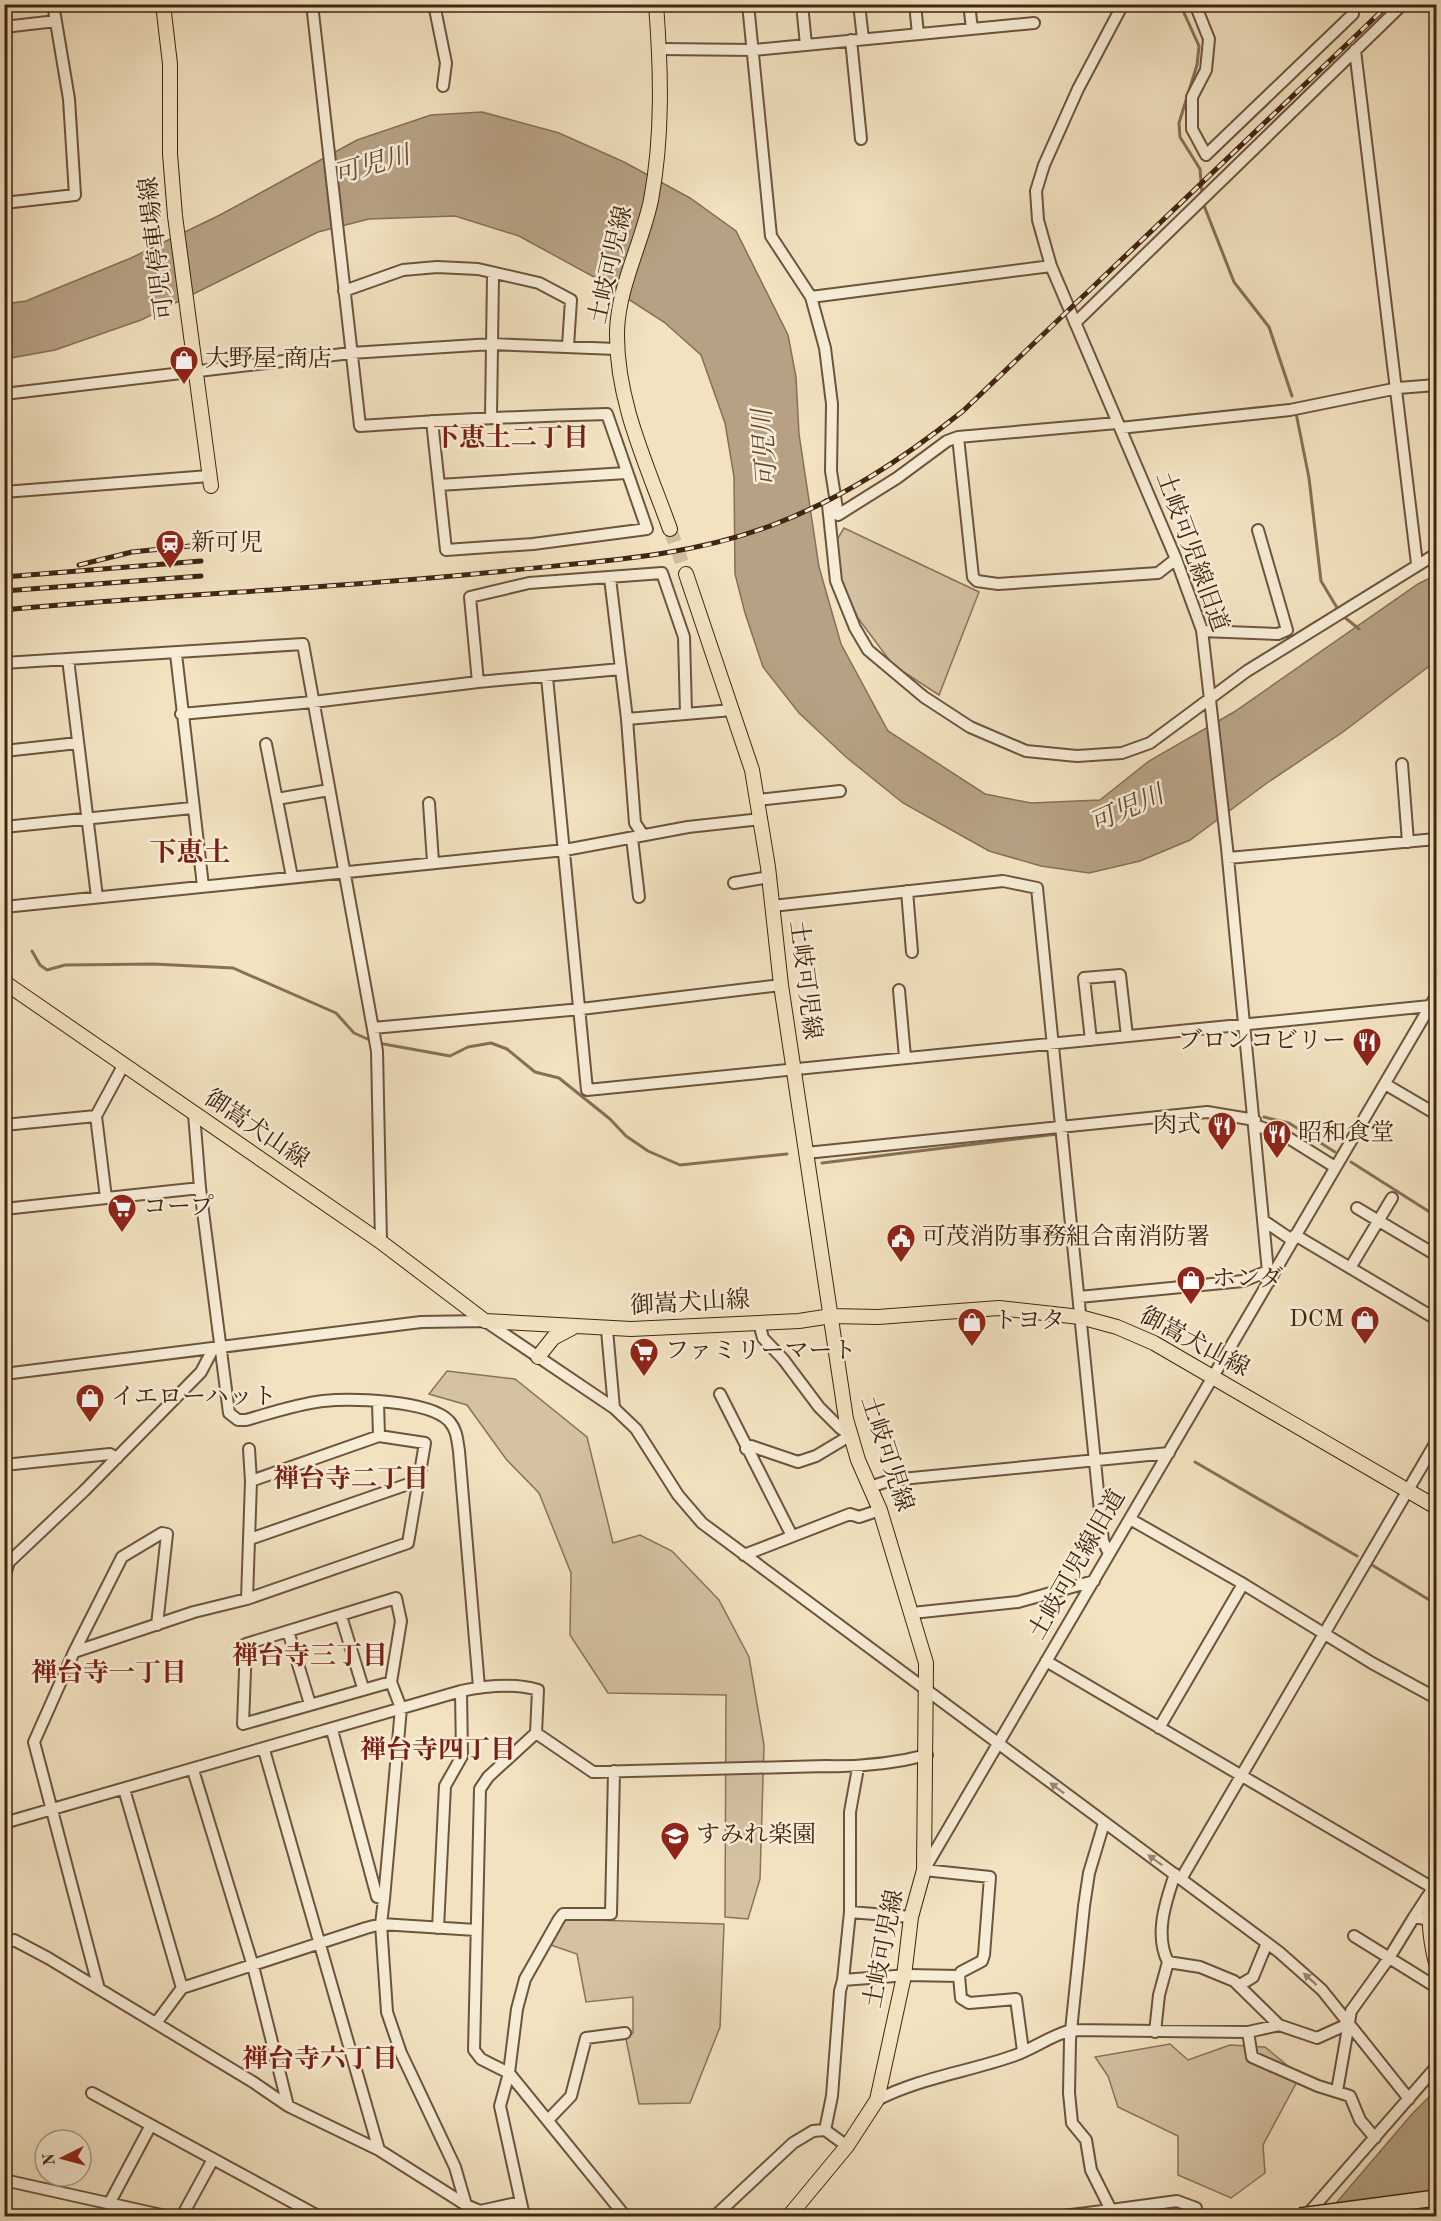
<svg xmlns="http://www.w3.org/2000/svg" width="1441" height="2221" font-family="'Old Standard TT','Noto Serif JP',serif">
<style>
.green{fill:#d4c2a2;stroke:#8a735a;stroke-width:1.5}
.water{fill:#b6a184;stroke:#876f56;stroke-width:1.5}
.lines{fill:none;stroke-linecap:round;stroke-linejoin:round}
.stream{stroke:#876f56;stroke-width:3}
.major-tunnel{stroke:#cfbc9d;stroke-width:14;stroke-dasharray:14 7;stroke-linecap:butt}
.minor-casing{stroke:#6d543d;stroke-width:14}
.major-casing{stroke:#412411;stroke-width:16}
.minor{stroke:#f7ecd6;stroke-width:10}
.major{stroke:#f2e2c0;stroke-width:14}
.rail-casing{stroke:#412411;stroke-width:5}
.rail{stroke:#f7ecd6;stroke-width:3;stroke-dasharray:9;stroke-linecap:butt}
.highway-bridge-casing{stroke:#412411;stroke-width:18;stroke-linecap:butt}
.highway-bridge{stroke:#f2e2c0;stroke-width:15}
.oneway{fill:#9c8874}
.labels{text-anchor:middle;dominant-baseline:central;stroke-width:5;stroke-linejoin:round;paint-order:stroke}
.street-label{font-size:24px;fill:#412411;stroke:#f7ecd6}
.poi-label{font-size:24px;fill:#412411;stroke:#f7ecd6;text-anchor:start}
.water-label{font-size:26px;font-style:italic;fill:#644a34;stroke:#f7ecd6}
.neighbourhood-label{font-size:26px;font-weight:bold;fill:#7a1f14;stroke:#f7ecd6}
.quarter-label{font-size:27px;font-weight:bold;fill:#7a1f14;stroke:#f7ecd6}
</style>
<rect width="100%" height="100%" fill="#f2e2c0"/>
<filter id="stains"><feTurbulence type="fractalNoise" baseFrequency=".00333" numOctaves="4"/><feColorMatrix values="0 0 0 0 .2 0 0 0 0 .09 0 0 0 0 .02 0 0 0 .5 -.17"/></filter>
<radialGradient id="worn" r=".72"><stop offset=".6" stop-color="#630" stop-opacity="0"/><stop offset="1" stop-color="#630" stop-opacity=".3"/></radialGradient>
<path class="green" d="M844,528L979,592L939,695L893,665L858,618L840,578L835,543Z
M447,1371L515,1379L587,1437L613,1543L640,1535L672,1551L719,1600L749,1657L764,1745L760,1879L748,1919L725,1917L726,1695L608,1693L570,1635L571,1573L539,1493L506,1459L467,1405L429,1394Z
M559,1919L724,1924L720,2027L690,2103L639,2104L626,2039L633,2033V1997L586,2002L577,1954L545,1943Z
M1170,2044L1188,2060L1230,2045L1265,2047L1300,2076L1263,2145L1265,2173L1231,2198L1178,2175V2136L1118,2107L1108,2076L1095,2057Z"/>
<path class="water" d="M482,112L559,133L624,162L690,198L736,231L788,335L796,377L799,434L819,567L841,644L888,731L985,794L1031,803L1100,800L1149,761L1234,712L1418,584L1436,575V661L1343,732L1267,783L1190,840L1140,861L1089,873L1041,866L989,851L903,803L846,757L799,713L763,667L745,613L735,574L734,477L725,423L701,355L664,322L594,277L519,236L455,216L369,219L318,232L141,320L55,350L5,359V304L26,301L131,258L220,215L357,140L431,115Z
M1436,2090L1435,2216H1325L1412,2114Z"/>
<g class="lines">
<path class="stream" d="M1180,4L1199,46L1197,65L1179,123L1180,137L1200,169L1202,194
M1203,203L1234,282L1269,327L1292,396
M1296,413L1309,478L1321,581L1339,611
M1343,616L1359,629
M32,951L40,965L47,970L65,965L154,964L233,968L336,1013L354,1033L372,1041
M378,1043L450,1056L468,1047L491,1043L507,1049L535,1072L559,1078L610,1119L626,1136L648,1151L680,1165L787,1154
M1264,1117L1289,1123L1335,1152
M1351,1162L1436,1216
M822,1163L1057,1134
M1195,1462L1357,1556
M1372,1565L1436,1604"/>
<path class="major-tunnel" d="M670,529L686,574"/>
<g class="minor-casing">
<path id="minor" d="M312,4L360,426C443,420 525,416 607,414L647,529L533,544L446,550L432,421
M434,4L446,63L443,86
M748,4L771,236L811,297L1051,266
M802,4L806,45
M859,4L863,39
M915,4L918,34
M969,4L972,29
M1123,4L1078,89L1044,165L1036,191L1038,220L1051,266L1176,559L1202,630L1227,848L1269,1282
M1195,4L1209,39L1206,70L1192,97V129L1206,155L1353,14L1352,4
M4,27L56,21
M851,40L861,139
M660,49L754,50L1034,23
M1355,50L1417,564
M4,203L75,195L69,99L53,4
M344,291L403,270L437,267L478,269L539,283L571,300L568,346
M811,297L825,348L832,404L831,471L838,515L897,478L947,441L958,437
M1075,323L1403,4
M4,394L351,353L492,344L617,349
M491,417L493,275
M1117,423L958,437L973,577L977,581L998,584L1158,573L1176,559
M1120,428L1290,410L1398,388L1436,385
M439,485L626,473
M4,492L209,476
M828,505L836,581L855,628L868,650L924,697L970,727L1026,751L1077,756L1122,753L1150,743L1247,671L1436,554
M610,578L627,719L635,823L643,835
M1202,631L1278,634L1287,630L1258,530
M176,654L203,886
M68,659L97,897
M4,663L303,644L377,1051L381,1242
M547,677L587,1090L1430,1006
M478,682L470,597L529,583L662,573L684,637L686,713
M181,714L313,702L478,682L621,669
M627,719L732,710
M266,744L292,877
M4,751L78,743
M1402,764L1408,842
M277,799L329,790
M757,800L840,791
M429,803L433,862
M4,827L192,808
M632,838L639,897
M1228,858L1436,839
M734,883L769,877
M907,891L912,952
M772,906L1003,881L1037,888L1103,1541L1109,1554
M4,907L565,850L688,827L761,819
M899,990L905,1057
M373,1028L581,1009L781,985
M1091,1040L1084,978L1120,975L1127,1036
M1385,1084L1436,1114
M194,1114L200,1188L229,1413L238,1420H246C271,1413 297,1404 323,1401C351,1398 429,1400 449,1421C457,1430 457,1439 459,1451L479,1687
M96,1116L106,1198
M4,1125L96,1116L123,1066
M1255,1125L1287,1137L1335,1167
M806,1153L1207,1112L1255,1120
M1357,1208L1436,1255
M4,1209L200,1188
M1264,1221L1292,1240
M1295,1235L1436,1319
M1350,1268L1392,1198
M1079,1297L1243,1281L1268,1271
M607,1330L614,1408
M4,1374L421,1322L485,1321L614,1408L636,1429L678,1495L702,1523L1279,1952L1322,1990L1409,2099
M720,1394L792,1536
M378,1402L379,1436
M746,1449L751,1446L798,1462L816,1456L851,1435L840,1428L819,1407L783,1359L763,1338L759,1323
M4,1465L110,1454L117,1458
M870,1487L891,1480L1169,1453
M1130,1519L1240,1582L1372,1663L1436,1698
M250,1539L420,1480
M744,1555L850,1514L859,1517L880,1510
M4,1577L9,1562L84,1491L201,1372L213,1349
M247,1599L251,1481L249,1449
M912,1613L1018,1602L1094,1581
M341,1616L363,1688
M288,1631L310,1704
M74,1652L194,1612L247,1599L408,1543L425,1443L379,1436L251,1481
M1046,1661L1433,1888L1414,1917
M1159,1728L1243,1584
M332,1730L377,1897L384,1899L401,1708L391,1682L401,1621L396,1598L246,1644L243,1724L391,1682
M536,1733L593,1772L826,1766C861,1767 892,1764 927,1755
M264,1750L379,2150
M193,1770L253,1966L288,2106
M124,1789L182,1988
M4,1823L461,1691C485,1686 514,1683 538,1690L536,1733L488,1777L480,1789L474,2050L481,2059L509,2073L625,2216
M1104,1823L1089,1873L1084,1906L1070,2040L1069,2093L1072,2123L1086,2140L1091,2170L1111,2210L1177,2201L1196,2208L1197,2216
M1181,1879L1436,1442
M384,1899L381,1924L387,2012L401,2053L455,2167L466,2205
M850,1912L911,1917
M438,1928L445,1786L462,1756L461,1691
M1354,1936L1436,1987
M4,1943L14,1940L48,1958L253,2082L288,2106L379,2150L466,2205L480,2211L521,2202
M1168,1962L1200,1967L1234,1981L1279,2025
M959,1976L961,1972L982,1961L984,1955L990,1877L924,1870L1436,996
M843,1980L908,1975L959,1976L961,1998L969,2003L1016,1999L1023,2051
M1240,1985L1253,1977L1267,1943
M99,1989L34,1742L74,1652L122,1557L162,1533L167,1534L157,1625
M156,2023L182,1988L366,1928L381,1924L476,1930
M1155,2032L1159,1995L1168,1962C1154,1934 1166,1901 1175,1874
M1248,2032L1252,2057L1318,2086L1350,2096L1360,2120L1375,2138
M1337,2091L1351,2011L1389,1958L1414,1917L1431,1920
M92,2093L215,2160
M877,2100C920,2078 967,2072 1013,2056C1033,2049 1050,2036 1071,2030L1248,2032L1279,2025L1317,2038L1348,2024
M548,2120L571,2096L586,2038L625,2033
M825,2130L832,2096L840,1991L843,1980L850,1912V1812L858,1768
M4,2180L166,2216
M109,2204L151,2125
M182,2216L212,2161L215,2160L318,2216
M524,2216L500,2106L509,2073L517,2009L525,1979L559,1919L563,1914H611L614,1771
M715,2216L793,2143L813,2131L825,2130L847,2146
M1063,2216L1111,2210
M1306,2216L1436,2067"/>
</g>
<g class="major-casing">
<path id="major" d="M163,4L170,64V154L175,216L211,486
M656,4C661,69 663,136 651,200C642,243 618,287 617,332C616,401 647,465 670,529
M686,574L752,770L768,867L781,985L846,1419L858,1460L880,1510L926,1663L924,1870L911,1917L904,1976L877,2100L847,2146L789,2216
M4,982L381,1242L485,1321L631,1329L799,1321L831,1316L878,1317L999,1308L1080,1317L1117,1327L1154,1343L1436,1507
M538,1357L553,1338L572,1328
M1436,1881C1425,1902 1430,1940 1436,1963"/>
</g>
<use href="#minor" class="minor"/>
<use href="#major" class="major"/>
<g class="rail-casing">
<path id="rail" d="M79,565L132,552L200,545
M4,577L201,561
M4,591L201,576
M4,610C174,594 345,588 514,570C601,561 687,557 770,526C842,499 903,459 963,411L1389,4"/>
</g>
<use href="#rail" class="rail"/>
<g class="highway-bridge-casing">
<path id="highway-bridge" d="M1300,2216L1436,2198"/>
</g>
<use href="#highway-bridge" class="highway-bridge"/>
</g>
<defs><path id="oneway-solid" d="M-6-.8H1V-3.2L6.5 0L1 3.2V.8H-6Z" transform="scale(1.5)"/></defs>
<g class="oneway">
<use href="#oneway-solid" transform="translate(1057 1788) rotate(-143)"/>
<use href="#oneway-solid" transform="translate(1155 1860) rotate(-144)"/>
<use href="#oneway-solid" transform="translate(1310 1979) rotate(-138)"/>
</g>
<defs>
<g id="shop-pin" transform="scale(1.5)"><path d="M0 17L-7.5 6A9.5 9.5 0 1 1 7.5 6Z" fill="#8f2418" stroke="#f7ecd6"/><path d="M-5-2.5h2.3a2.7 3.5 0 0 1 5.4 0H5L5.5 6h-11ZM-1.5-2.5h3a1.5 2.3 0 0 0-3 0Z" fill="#fff"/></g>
<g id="station-pin" transform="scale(1.5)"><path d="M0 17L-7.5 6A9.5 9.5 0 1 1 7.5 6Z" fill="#8f2418" stroke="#f7ecd6"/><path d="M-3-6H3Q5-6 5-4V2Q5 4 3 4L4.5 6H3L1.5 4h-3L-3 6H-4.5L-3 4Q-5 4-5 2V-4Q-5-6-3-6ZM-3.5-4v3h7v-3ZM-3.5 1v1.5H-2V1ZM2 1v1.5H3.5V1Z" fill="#fff"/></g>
<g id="restaurant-pin" transform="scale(1.5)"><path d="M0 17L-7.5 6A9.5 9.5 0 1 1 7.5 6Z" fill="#8f2418" stroke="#f7ecd6"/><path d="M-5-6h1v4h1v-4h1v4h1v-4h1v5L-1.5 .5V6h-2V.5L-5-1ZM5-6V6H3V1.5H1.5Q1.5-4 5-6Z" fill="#fff"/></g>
<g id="supermarket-pin" transform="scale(1.5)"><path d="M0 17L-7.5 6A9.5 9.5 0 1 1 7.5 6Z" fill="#8f2418" stroke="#f7ecd6"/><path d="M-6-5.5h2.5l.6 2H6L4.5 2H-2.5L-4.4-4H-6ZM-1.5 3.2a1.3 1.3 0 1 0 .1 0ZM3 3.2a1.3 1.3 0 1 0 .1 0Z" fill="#fff"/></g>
<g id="civic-pin" transform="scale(1.5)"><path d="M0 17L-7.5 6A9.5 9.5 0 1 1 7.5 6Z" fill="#8f2418" stroke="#f7ecd6"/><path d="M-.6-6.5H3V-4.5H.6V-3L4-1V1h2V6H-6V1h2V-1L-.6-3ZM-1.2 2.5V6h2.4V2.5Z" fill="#fff"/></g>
<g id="school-pin" transform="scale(1.5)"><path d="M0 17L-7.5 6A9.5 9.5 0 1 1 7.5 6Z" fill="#8f2418" stroke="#f7ecd6"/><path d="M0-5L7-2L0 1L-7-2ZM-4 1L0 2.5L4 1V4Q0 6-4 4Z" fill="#fff"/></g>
</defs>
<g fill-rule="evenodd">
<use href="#shop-pin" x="184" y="360"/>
<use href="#station-pin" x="170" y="544"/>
<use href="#restaurant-pin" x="1367" y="1042"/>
<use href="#restaurant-pin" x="1222" y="1126"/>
<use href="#restaurant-pin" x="1277" y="1134"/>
<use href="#supermarket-pin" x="122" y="1208"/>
<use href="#civic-pin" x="901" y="1238"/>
<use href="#shop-pin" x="1191" y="1280"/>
<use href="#shop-pin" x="1365" y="1320"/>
<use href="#shop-pin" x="972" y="1322"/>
<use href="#supermarket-pin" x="644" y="1352"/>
<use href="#shop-pin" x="90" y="1398"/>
<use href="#school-pin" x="675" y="1836"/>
</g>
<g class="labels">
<g class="street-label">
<text transform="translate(158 248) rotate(-97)">可児停車場線</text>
<text transform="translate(612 265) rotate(-77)">土岐可児線</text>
<text transform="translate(1191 552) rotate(70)">土岐可児線旧道</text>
<text transform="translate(804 980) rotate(83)">土岐可児線</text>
<text transform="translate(256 1130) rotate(34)">御嵩犬山線</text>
<text transform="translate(690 1304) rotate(-3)">御嵩犬山線</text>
<text transform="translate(1194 1343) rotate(28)">御嵩犬山線</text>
<text transform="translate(886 1454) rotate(72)">土岐可児線</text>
<text transform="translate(1078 1565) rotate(-60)">土岐可児線旧道</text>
<text transform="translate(885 1949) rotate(-79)">土岐可児線</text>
</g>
<g class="poi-label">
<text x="205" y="360">大野屋 商店</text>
<text x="191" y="544">新可児</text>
<text x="1346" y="1042" text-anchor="end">ブロンコビリー</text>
<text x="1201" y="1126" text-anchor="end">肉式</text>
<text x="1298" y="1134">昭和食堂</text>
<text x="143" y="1208">コープ</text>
<text x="922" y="1238">可茂消防事務組合南消防署</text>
<text x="1212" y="1280">ホンダ</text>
<text x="1344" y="1320" text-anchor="end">DCM</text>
<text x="993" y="1322">トヨタ</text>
<text x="665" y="1352">ファミリーマート</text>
<text x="111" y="1398">イエローハット</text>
<text x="696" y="1836">すみれ楽園</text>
</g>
<g class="water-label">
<text transform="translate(372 166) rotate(-16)">可児川</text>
<text transform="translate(766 448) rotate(-94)">可児川</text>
<text transform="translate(1127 810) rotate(-24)">可児川</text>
</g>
<g class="neighbourhood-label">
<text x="511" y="439">下恵土二丁目</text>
<text x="351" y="1480">禅台寺二丁目</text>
<text x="310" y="1657">禅台寺三丁目</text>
<text x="109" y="1674">禅台寺一丁目</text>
<text x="438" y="1751">禅台寺四丁目</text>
<text x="320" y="2060">禅台寺六丁目</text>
</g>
<g class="quarter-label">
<text x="190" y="853">下恵土</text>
</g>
</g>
<rect width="1441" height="2221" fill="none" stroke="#f2e2c0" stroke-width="24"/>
<rect x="6" y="6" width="1429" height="2209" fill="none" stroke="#412411" stroke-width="3"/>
<rect x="12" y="12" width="1417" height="2197" fill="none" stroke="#412411" stroke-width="1.5"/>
<g transform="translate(63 2158) rotate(264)"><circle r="28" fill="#f7ecd6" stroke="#ae9c87" stroke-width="1.5"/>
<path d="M0-4.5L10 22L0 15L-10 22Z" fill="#8f2418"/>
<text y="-9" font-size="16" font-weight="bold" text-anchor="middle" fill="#412411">N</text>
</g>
<rect width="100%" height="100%" filter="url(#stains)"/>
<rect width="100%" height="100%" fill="url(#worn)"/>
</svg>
